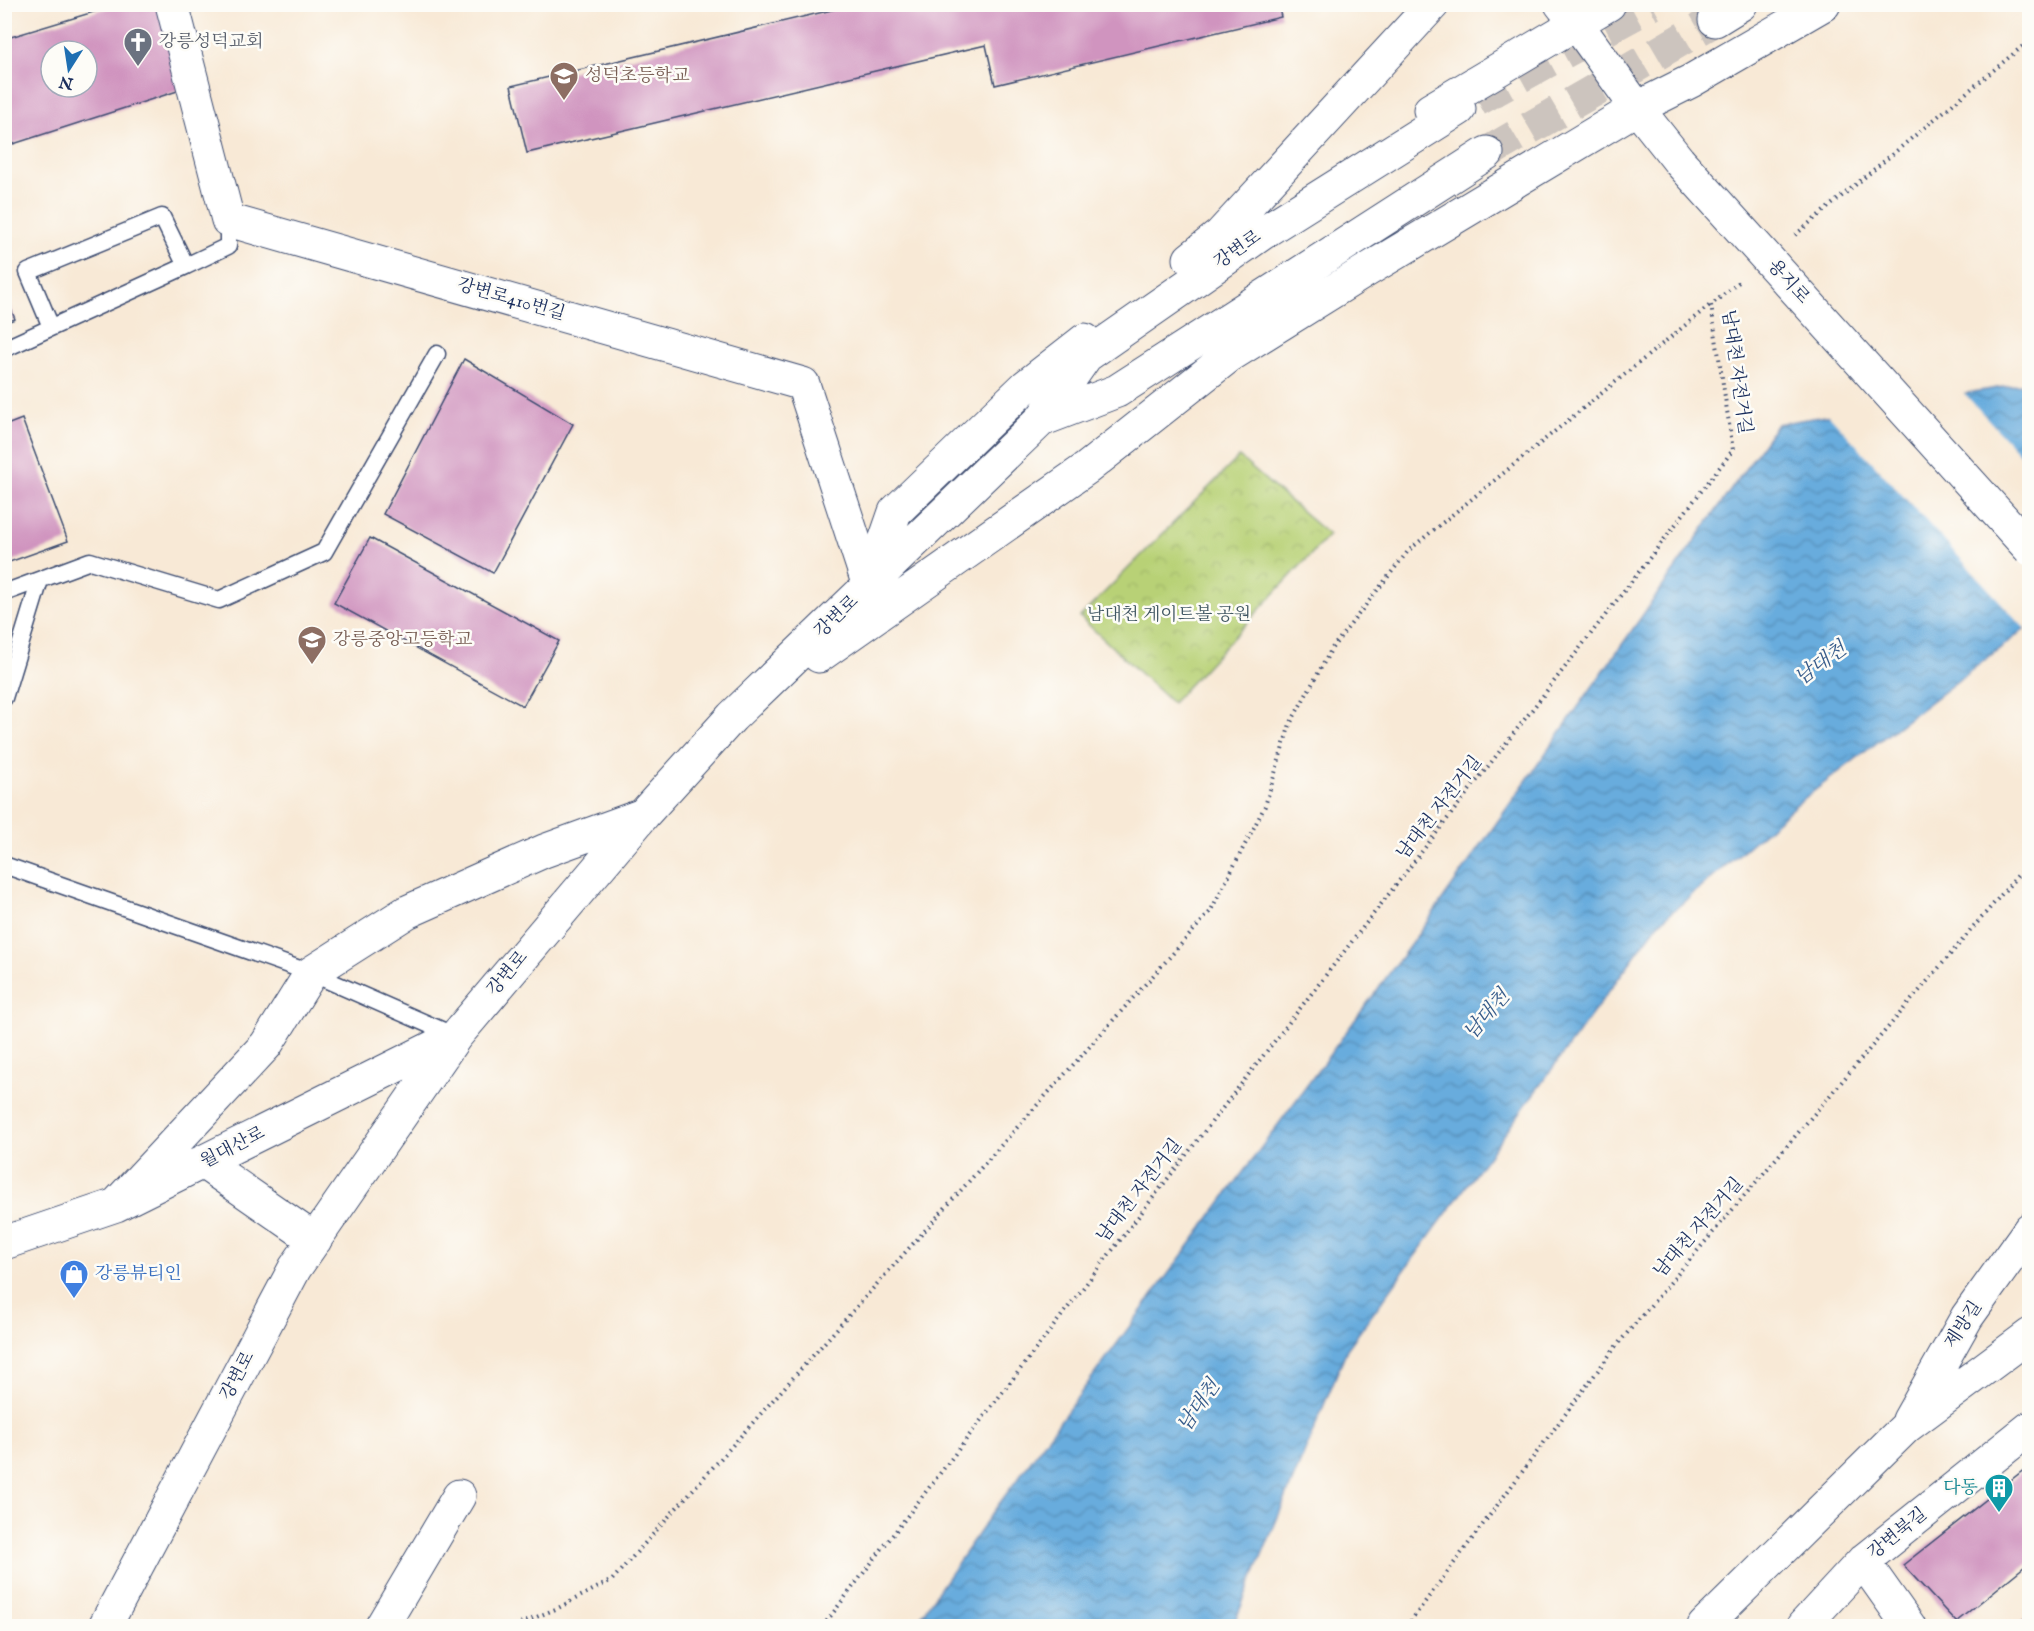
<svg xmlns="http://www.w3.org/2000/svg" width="2034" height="1631" font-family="'IM FELL English','Noto Serif KR',serif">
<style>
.park{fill:url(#park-crowns);stroke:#6a806a;stroke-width:1.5}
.water{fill:url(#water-waves);stroke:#426e9e;stroke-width:1.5}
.pier{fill:#f8e9d6}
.building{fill:#d094bf;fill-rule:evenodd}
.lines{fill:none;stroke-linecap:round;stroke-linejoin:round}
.tertiary-tunnel{stroke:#ccc4be;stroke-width:33;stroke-dasharray:33 16;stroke-linecap:butt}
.service-casing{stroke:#3c4b70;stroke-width:19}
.minor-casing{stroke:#3c4b70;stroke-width:35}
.tertiary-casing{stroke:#3c4b70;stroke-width:35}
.path{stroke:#3c4b70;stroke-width:4;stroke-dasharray:1.5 4.5;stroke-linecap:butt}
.service{stroke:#fff;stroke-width:16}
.minor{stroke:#fff;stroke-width:33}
.tertiary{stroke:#fff;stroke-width:33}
.tertiary-bridge-casing{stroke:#3c4b70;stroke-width:35;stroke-linecap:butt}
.tertiary-bridge{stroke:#fff;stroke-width:33}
.labels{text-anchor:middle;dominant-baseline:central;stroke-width:5;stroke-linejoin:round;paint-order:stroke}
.worship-label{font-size:18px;fill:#5b616d;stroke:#fdfcf7;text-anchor:start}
.education-label{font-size:18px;fill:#785e54;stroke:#fdfcf7;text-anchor:start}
.street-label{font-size:18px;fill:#1b2f5e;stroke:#fdfcf7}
.park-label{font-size:18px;fill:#425864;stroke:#fdfcf7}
.shop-label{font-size:18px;fill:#366cbe;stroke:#fdfcf7;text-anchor:start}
.culture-label{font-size:18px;fill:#0d838f;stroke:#fdfcf7;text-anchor:end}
.water-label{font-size:20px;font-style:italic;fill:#365b8a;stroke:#fdfcf7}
</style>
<defs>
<pattern id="park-crowns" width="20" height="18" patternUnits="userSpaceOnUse" patternTransform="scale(1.5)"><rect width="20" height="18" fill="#b8d176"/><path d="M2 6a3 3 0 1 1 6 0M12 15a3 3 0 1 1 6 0" fill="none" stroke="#9eb468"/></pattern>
<pattern id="water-waves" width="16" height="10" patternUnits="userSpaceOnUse" patternTransform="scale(1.5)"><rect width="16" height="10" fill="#68acdd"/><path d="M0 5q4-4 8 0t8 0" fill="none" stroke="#558cb6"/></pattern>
</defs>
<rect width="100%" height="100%" fill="#fdfcf7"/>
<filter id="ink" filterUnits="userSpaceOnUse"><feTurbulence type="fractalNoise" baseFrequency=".0167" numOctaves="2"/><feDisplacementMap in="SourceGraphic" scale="12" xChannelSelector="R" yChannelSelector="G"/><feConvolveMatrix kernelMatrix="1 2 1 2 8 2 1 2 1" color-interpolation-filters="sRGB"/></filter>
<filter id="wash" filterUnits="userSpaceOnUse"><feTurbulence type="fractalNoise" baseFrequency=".008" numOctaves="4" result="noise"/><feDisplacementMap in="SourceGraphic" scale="24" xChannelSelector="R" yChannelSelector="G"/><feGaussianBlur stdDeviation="1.35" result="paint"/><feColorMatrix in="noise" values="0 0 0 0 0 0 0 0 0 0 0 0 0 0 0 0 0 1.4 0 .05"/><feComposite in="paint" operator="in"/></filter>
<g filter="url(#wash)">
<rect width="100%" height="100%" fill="#f8e9d6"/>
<path class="park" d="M1239,457L1329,535L1172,703L1080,617Z"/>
<path class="water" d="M2029,383V626L1797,804L1658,924L1347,1349L1233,1626H914L988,1519L1422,929L1777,424Z"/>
<path class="pier" d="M1962,391L2029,464L2030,629L2027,631L1827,413Z"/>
<g id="blocks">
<path class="building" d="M120,4H172L193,86L4,147V39ZM51,51H87V87H51Z
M857,4H1278L1281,17L995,85L986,45L527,153L511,86Z
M4,292L15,319L4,323Z
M464,359L573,424L493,573L383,514Z
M22,419L68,541L4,564V426Z
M370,538L559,641L523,706L334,603Z
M2030,1465V1562L1956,1622L1903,1565Z
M2030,1614V1626H2015Z"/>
</g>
</g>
<g filter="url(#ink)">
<use href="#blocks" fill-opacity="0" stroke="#3c4b70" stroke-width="1.5"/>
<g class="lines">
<path class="tertiary-tunnel" d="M1477,100L1652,4
M1487,153L1715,20"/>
<g class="service-casing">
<path id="service" d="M186,266L228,246V220
M4,349L186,266L162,217L28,272L51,327
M4,593L90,561L219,600L324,552L437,354
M4,698L40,580
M4,865L311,973L455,1036"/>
</g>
<g class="minor-casing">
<path id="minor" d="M172,4L228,220L803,384L869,586
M1909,1420L1967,1317L2030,1229
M1863,1561L1909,1626
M382,1626L459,1496
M1704,1626L1906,1427L2030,1335
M1803,1626L1863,1561L2030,1428"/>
</g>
<g class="tertiary-casing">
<path id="tertiary" d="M1561,4L1576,23L1637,108L1679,161
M1715,20L1741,4
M1430,110L1609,4
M1190,259L1220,235L1433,4
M1041,420L1117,391L1487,153
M871,581L895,512L1026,386L1085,340
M819,656L1087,468L1229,356L1364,272L1637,108L1691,81L1824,4
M204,1163L315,1240
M116,1205L266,1045L311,973L407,912L544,851L643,815
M4,1243L116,1205L452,1038
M105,1626L295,1268L455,1037L644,814L732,717L1041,420L1086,356L1270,228L1459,109"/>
</g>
<path class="path" d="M1859,9L1869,4
M1795,235L2030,40
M515,1626L558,1608L612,1580L1210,912L1265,806L1290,724L1332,648L1409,550L1710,305
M823,1626C1124,1232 1430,843 1733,450L1711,305L1739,282
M1407,1626L1617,1345L2030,861"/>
<use href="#service" class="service"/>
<use href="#minor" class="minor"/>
<use href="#tertiary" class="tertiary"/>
<g class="tertiary-bridge-casing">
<path id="tertiary-bridge" d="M1679,161L2030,549"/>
</g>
<use href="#tertiary-bridge" class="tertiary-bridge"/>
</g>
</g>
<defs>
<g id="church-pin" transform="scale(1.5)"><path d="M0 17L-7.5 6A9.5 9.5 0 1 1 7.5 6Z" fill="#6b7280" stroke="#fdfcf7"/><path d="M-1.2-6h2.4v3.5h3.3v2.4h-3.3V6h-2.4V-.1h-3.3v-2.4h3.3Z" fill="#fff"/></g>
<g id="school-pin" transform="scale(1.5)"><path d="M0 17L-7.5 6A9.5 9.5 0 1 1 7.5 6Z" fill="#8d6e63" stroke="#fdfcf7"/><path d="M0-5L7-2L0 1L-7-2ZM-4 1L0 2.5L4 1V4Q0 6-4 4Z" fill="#fff"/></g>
<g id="shop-pin" transform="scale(1.5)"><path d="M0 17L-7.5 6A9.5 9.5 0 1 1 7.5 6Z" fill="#3f7fe0" stroke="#fdfcf7"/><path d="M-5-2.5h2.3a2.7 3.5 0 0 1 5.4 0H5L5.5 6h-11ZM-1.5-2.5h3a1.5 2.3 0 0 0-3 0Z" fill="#fff"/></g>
<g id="building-pin" transform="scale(1.5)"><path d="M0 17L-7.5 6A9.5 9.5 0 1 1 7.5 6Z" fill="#0f9aa8" stroke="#fdfcf7"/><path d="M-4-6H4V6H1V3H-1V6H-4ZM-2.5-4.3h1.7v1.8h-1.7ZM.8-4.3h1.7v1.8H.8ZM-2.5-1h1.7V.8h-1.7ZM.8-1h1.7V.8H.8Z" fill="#fff"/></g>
</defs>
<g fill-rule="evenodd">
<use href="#church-pin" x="138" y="42"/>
<use href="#school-pin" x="564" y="76"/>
<use href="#school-pin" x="312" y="640"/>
<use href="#shop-pin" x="74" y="1274"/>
<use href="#building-pin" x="1999" y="1488"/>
</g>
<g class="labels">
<g class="worship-label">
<text x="159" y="42">강릉성덕교회</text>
</g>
<g class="education-label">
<text x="585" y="76">성덕초등학교</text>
<text x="333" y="640">강릉중앙고등학교</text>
</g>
<g class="street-label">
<text transform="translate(1238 250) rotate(-35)">강변로</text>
<text transform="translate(1788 282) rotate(48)">용지로</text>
<text transform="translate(511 300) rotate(16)">강변로410번길</text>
<text transform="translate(1736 372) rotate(82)">남대천 자전거길</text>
<text transform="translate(837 617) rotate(-44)">강변로</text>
<text transform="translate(1440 808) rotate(-52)">남대천 자전거길</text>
<text transform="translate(508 974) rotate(-50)">강변로</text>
<text transform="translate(233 1148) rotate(-27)">월대산로</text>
<text transform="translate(1140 1191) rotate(-52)">남대천 자전거길</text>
<text transform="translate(1699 1228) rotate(-49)">남대천 자전거길</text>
<text transform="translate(1964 1325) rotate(-57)">제방길</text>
<text transform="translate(238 1376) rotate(-62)">강변로</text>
<text transform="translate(1898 1534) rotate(-39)">강변북길</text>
</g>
<g class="park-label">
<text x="1169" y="615">남대천 게이트볼 공원</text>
</g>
<g class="shop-label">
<text x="95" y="1274">강릉뷰티인</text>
</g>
<g class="culture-label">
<text x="1978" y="1488">다동</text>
</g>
<g class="water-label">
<text transform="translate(1821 664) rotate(-36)">남대천</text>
<text transform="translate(1487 1015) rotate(-49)">남대천</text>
<text transform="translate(1199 1406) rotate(-55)">남대천</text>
</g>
</g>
<rect width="2034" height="1631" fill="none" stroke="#fdfcf7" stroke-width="24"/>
<g transform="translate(69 69) rotate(192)"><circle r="28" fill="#fdfcf7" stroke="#a3aaba" stroke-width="1.5"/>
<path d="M0-4.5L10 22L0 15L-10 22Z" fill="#1f6fb2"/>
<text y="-9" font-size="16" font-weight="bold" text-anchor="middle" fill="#1b2f5e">N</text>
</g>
</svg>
